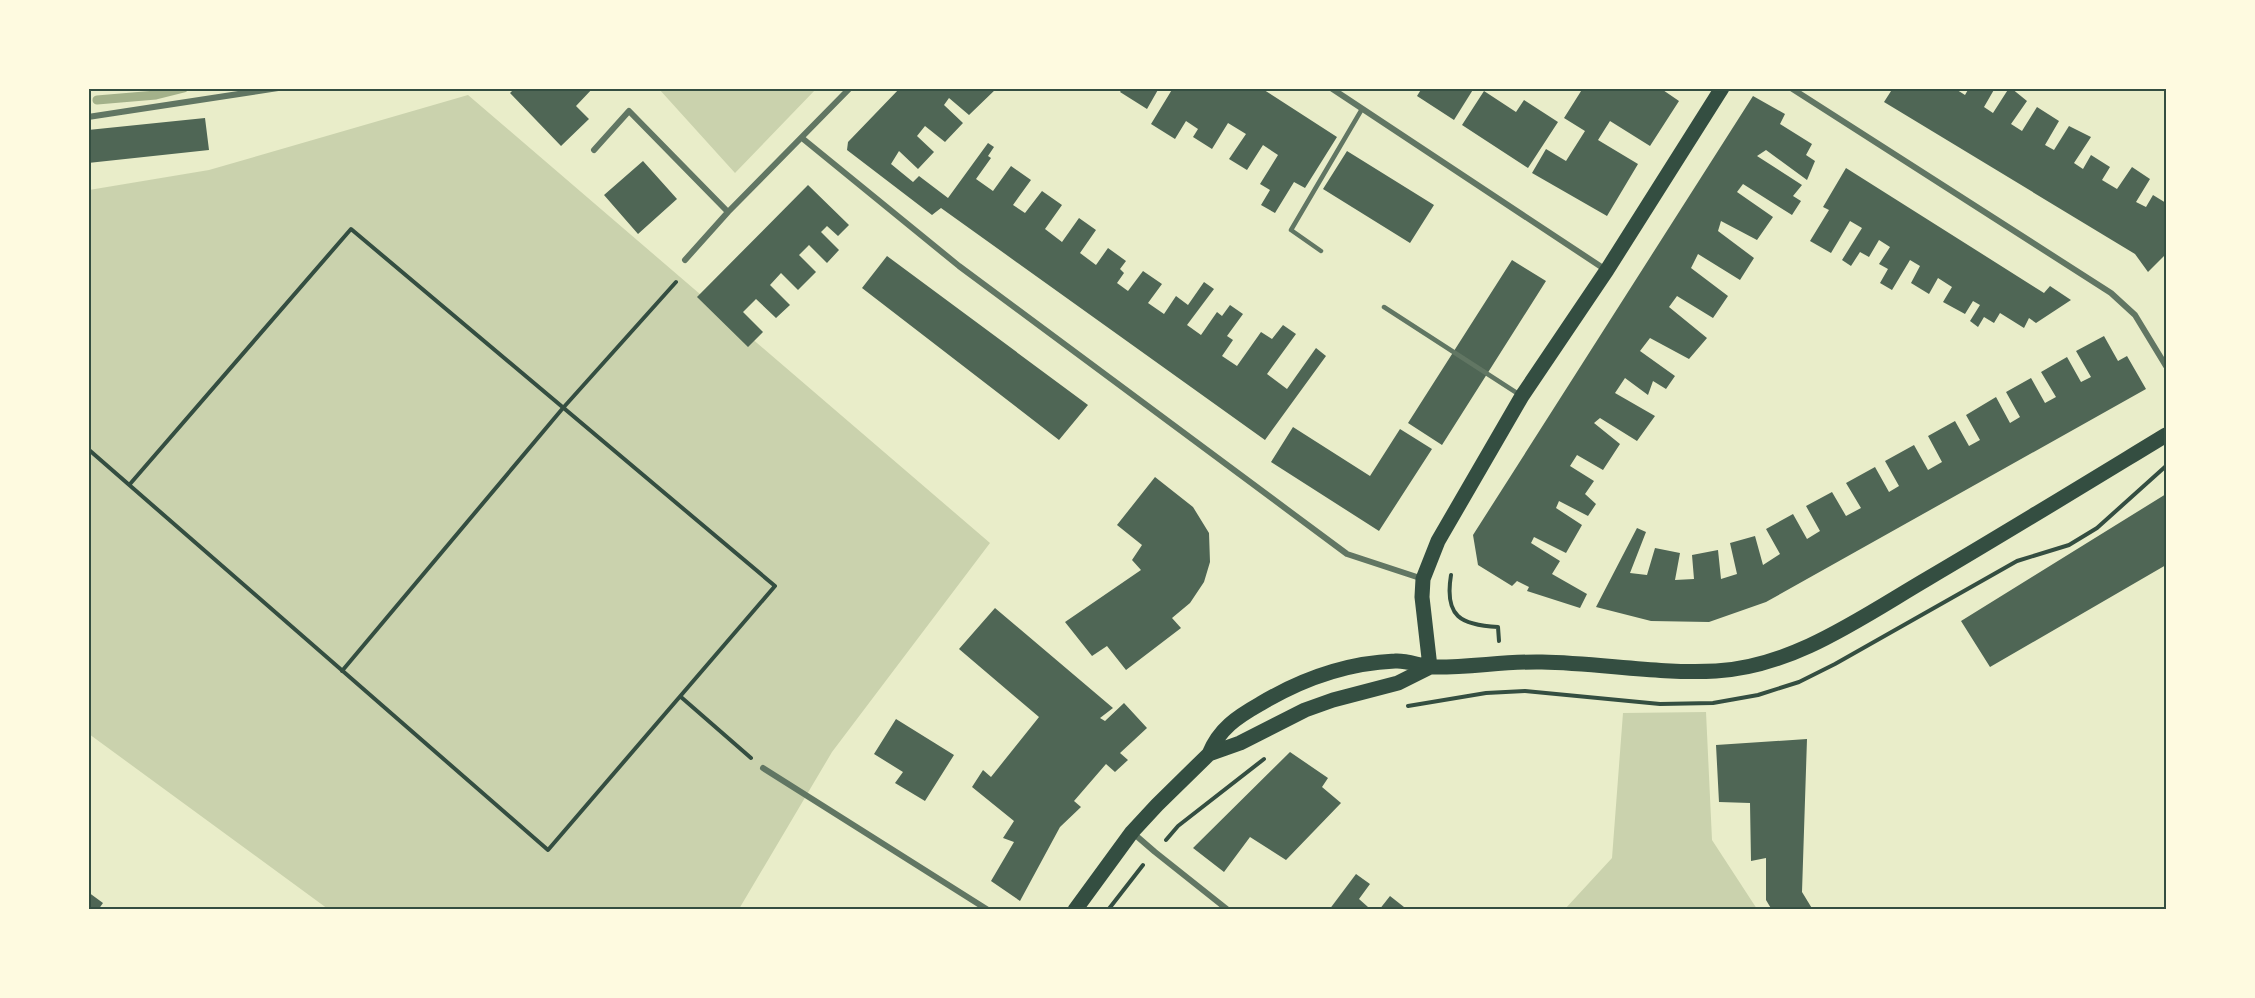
<svg xmlns="http://www.w3.org/2000/svg" width="2255" height="998" font-family="Montserrat,sans-serif">
<style>
.green{fill:#cad2ad}
.lines{fill:none;stroke-linecap:round;stroke-linejoin:round}
.stream{stroke:#a3b18a;stroke-width:9}
.building{fill:#4f6655}
.path{stroke:#344e41;stroke-width:4}
.service{stroke:#617663;stroke-width:4.5}
.minor{stroke:#617663;stroke-width:6}
.primary{stroke:#344e41;stroke-width:15}
.neatline{fill:none;stroke:#344e41;stroke-width:2}
</style>
<rect width="100%" height="100%" fill="#e9edc9"/>
<path class="green" d="M659,89H816L735,173Z
M468,95L990,543L832,752L739,909H328L89,734V190L209,170Z
M1706,712L1712,840L1757,909H1565L1612,858L1623,713Z"/>
<g class="lines">
<path class="stream" d="M97,100L156,95L184,88"/>
</g>
<path class="building" d="M515,88H593L576,106L589,119L561,146L510,93Z
M900,88H997L969,115L949,98L944,105L963,123L945,142L925,126L917,136L934,152L918,169L899,151L891,164L913,182L919,176L948,198L988,143L994,147L988,156L991,158L976,179L993,191L1011,166L1031,180L1013,205L1025,213L1042,191L1062,205L1045,229L1062,242L1079,218L1096,230L1080,253L1096,265L1108,248L1126,261L1120,269L1124,273L1117,283L1128,291L1143,271L1162,284L1148,303L1164,314L1176,296L1188,305L1204,282L1214,289L1187,325L1201,335L1217,312L1222,316L1230,305L1243,314L1227,336L1233,340L1222,356L1237,366L1261,332L1272,339L1283,325L1296,334L1267,374L1287,389L1316,348L1326,356L1265,440L941,208L932,215L847,150L848,142Z
M1123,88H1159L1147,109L1120,92Z
M1173,88H1261L1337,137L1305,188L1294,182L1275,213L1261,205L1270,190L1260,184L1278,155L1263,145L1247,170L1229,159L1246,134L1228,123L1212,149L1193,137L1198,129L1186,121L1175,139L1151,124Z
M1422,88H1474L1454,120L1417,96Z
M1583,88H1660L1679,101L1650,146L1610,121L1598,140L1638,164L1607,216L1532,173L1546,149L1566,161L1585,131L1564,118Z
M1893,88H1954L1965,95L1969,88H1995L1984,107L1993,113L2009,88H2011L2027,101L2011,124L2022,131L2037,107L2059,121L2045,145L2054,150L2069,126L2091,137L2074,163L2083,169L2091,155L2110,167L2102,180L2117,189L2132,167L2150,179L2136,202L2146,207L2153,195L2166,203V254L2148,272L2135,254L1884,102Z
M1484,91L1516,112L1524,100L1558,122L1528,168L1462,125Z
M1753,96L1785,114L1780,124L1812,144L1806,155L1815,161L1807,180L1766,150L1757,156L1802,185L1793,196L1801,201L1792,215L1743,184L1737,192L1773,217L1757,240L1721,221L1718,231L1754,258L1740,280L1698,254L1691,268L1728,296L1713,318L1677,296L1669,307L1707,338L1689,359L1650,338L1640,351L1675,376L1666,389L1653,381L1648,395L1625,378L1615,393L1655,416L1637,441L1600,418L1594,423L1620,444L1603,470L1577,455L1570,466L1594,481L1585,494L1596,504L1588,516L1559,501L1556,508L1582,525L1566,553L1534,537L1531,543L1560,561L1552,574L1587,594L1580,608L1527,591L1529,587L1517,581L1512,586L1478,565L1473,535Z
M205,118L209,150L88,163V130Z
M1347,151L1434,205L1410,243L1323,189Z
M643,161L677,199L638,234L604,195Z
M1846,168L2044,293L2050,286L2071,300L2036,323L2029,318L2024,328L2000,313L1994,323L1984,317L1978,327L1970,321L1980,305L1973,301L1965,314L1943,302L1952,287L1938,278L1929,294L1911,283L1920,266L1910,260L1892,290L1880,283L1888,269L1879,264L1890,247L1879,240L1869,257L1860,252L1851,266L1842,260L1862,228L1850,221L1831,253L1810,241L1829,210L1823,207Z
M808,185L849,225L838,236L827,226L821,232L839,250L827,263L809,245L799,255L816,272L798,290L781,273L770,285L790,305L776,318L756,299L743,312L763,332L748,347L697,297Z
M887,256L1088,405L1059,440L862,288Z
M1512,260L1546,281L1442,445L1408,423Z
M2104,336L2118,361L2127,356L2146,389L1766,602L1709,622L1651,621L1596,607L1637,528L1646,532L1630,573L1647,575L1655,548L1680,553L1675,580L1694,579L1692,555L1718,550L1721,579L1737,574L1730,543L1755,536L1763,565L1780,554L1766,529L1793,514L1807,539L1820,531L1806,506L1832,492L1846,516L1861,508L1846,483L1875,467L1889,492L1899,486L1885,461L1914,445L1928,470L1942,462L1928,436L1955,421L1969,446L1980,440L1966,415L1996,397L2010,423L2020,417L2006,392L2031,378L2045,403L2056,397L2041,372L2067,357L2081,382L2091,377L2076,351Z
M1293,427L1370,476L1400,429L1432,449L1379,531L1271,462Z
M1155,477L1193,507L1209,533L1210,562L1204,582L1190,603L1172,618L1181,628L1126,670L1107,646L1092,656L1065,622L1141,570L1132,560L1142,545L1117,525Z
M2166,494V565L1990,667L1961,621Z
M995,608L1113,708L1100,718L1105,721L1124,703L1147,728L1120,753L1128,760L1115,772L1106,764L1074,801L1081,807L1060,827L1020,901L991,881L1014,842L1003,838L1014,821L972,787L983,770L991,777L1039,717L959,649Z
M896,719L954,755L925,801L895,783L903,772L874,754Z
M1807,739L1802,892L1813,910H1772L1766,900V858L1751,861L1750,803L1719,802L1716,745Z
M1290,752L1328,778L1322,787L1341,803L1286,860L1250,837L1224,872L1193,848Z
M1356,874L1370,884L1359,899L1368,907L1366,910H1329Z
M88,892L103,903L98,910H88Z
M1390,896L1404,907L1402,910H1379Z"/>
<g class="lines">
<path class="path" d="M88,449L548,850L775,586L351,229L130,484
M1451,575C1444,617 1461,625 1498,627L1499,641
M342,671L563,408L676,282
M681,697L751,758
M1408,706L1486,693L1525,691L1660,704L1713,703L1758,695L1799,682L1835,664L2017,561L2069,545L2097,528L2166,466
M1166,840L1178,826L1264,759
M1108,910L1143,865"/>
<path class="service" d="M1321,251L1291,230L1362,109
M1384,307L1520,395"/>
<path class="minor" d="M1331,88L1606,270
M1791,88L2111,293L2135,315L2166,366
M88,117L278,88
M802,138L959,266L1347,554L1423,579
M594,150L629,111L728,212
M685,260L728,212L850,88
M763,768L988,910
M1133,833L1155,852L1228,910"/>
<path class="primary" d="M1430,667L1422,597L1423,579L1438,541L1522,396L1607,270L1722,88
M1209,754C1219,729 1237,717 1260,704C1300,680 1347,663 1395,661C1407,660 1419,666 1431,667C1468,668 1505,661 1542,662C1600,663 1658,674 1716,671C1793,667 1862,617 1927,579C2007,532 2087,483 2166,435
M1075,910L1132,832L1157,805L1209,754L1240,743L1305,710L1333,700L1398,683L1430,667"/>
</g>
<rect width="2255" height="998" fill="none" stroke="#fefae0" stroke-width="180"/>
<rect x="90" y="90" width="2075" height="818" class="neatline"/>
</svg>
